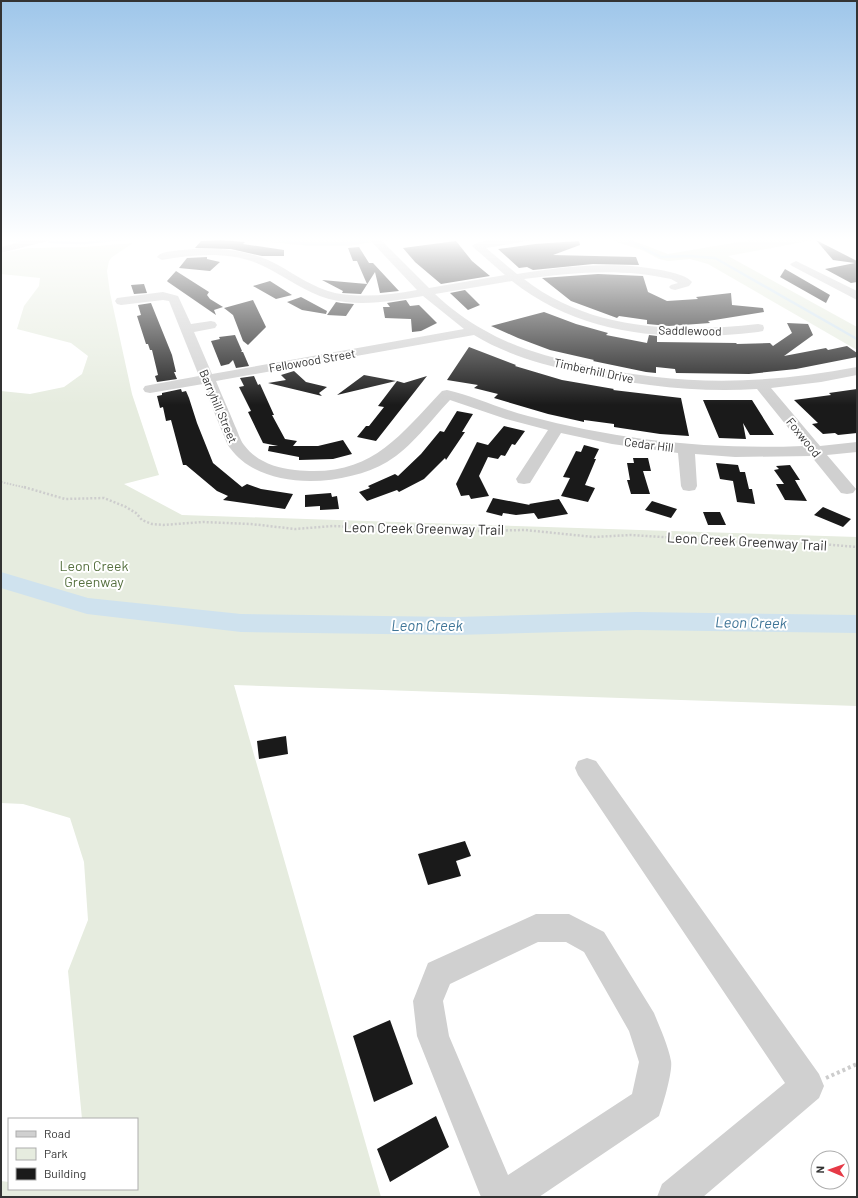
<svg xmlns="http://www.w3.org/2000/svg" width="858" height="1198" font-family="Barlow,sans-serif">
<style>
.green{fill:#e6ecdf}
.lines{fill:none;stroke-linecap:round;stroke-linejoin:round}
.stream{stroke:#cfe2ee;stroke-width:2.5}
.river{fill:#cfe2ee;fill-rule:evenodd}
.building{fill:#1a1a1a}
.path-far2{stroke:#cdcdcd;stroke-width:2;stroke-dasharray:1.5 1.5;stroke-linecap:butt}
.path-far1{stroke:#cdcdcd;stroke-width:2.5;stroke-dasharray:2 2;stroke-linecap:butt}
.path{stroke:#cdcdcd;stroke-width:4;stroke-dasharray:3 3;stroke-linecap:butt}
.minor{fill:#d0d0d0;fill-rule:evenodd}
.labels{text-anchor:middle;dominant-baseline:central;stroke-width:4;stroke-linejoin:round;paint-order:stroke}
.far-street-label{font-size:12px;fill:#333;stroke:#fff}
.street-label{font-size:14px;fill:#333;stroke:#fff}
.park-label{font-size:14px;fill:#56703f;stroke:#fff}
.water-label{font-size:15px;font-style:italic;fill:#3f7597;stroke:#fff}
</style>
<rect width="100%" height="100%" fill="#fff"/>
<path class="green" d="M216,237H280L334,241L367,237H409L348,246H310Z
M609,237H623L668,254L769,237H830L728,256L857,327V350L708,264L690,259L668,261L659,259L642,250L616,242Z
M133,243L112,257L109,261L107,271L110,293L132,394L159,475L124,484L182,515L857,537V706L234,685L381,1197H1V1181L9,1182V1189H137V1119H82L68,971L88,920L84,862L70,818L23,804L1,803V391L30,394L64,387L82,374L88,356L71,343L17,329L24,306L39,286L40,278L1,274V253L29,248L86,247Z"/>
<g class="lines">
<path class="stream" d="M262,237L306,244H340L366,241
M621,237L661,257L689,256L715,258L857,339
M379,238L384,237
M1,240L27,241
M49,242L84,243L145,237"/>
<path class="river" d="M1,572L88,598L241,614L456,617L636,612L857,615V633L636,630L456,635L241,632L87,614L1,588Z"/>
</g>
<path class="building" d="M221,240L245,242L243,244L284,250V256H262L231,249L195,248L201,241Z
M816,240L857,261V282L851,283L825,269L855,263L833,260Z
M456,241L472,261L490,276L441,284L415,262L403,248Z
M579,241L580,245L553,255L636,257L639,265L593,264L533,270L527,267L519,268L498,249L535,244Z
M359,247L369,263H373L399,291L380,293L375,272L361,294L342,293L343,291L322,280L367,284L357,261H353L348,248Z
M207,257V259L220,262L210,271L179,268L187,258Z
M785,269L830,295L826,303L780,277Z
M176,271L209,292L207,295L210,299L223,307L214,310L216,315L168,282L167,281Z
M598,274L643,276L648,292L667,301L698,299L696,297L731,293L732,305L763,308L764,312L708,321L710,323L669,326L647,324V320L619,316L617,318L571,301L542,278Z
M270,281L292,295L276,299L253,286Z
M144,284L147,293L134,294L131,285Z
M465,290L480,305L468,310L450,293Z
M301,297L327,311L326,314L302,310L287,302Z
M253,300L266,327L248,345L243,341L233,315L224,308Z
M406,300L410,306L419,305L437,323L421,331L412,332L411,319L385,318L383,307H390L387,303Z
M336,302L341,303L354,304L346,316L327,315Z
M151,303L172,355L176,372H174L177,379L157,382L155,376L158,375L152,350H150L148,344H146L137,316L141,315L138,305Z
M544,312L576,324L608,333L606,335L647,343L649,335L657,336V342L736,343L737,344L770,343L773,346L792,333L787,323L808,324L813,335L784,356L826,348L828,350L847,346L857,353V357L796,369L749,374L676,373L675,369L656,367V373L646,372L593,361L594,360L550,350L518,338L491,326Z
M235,335L242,351L241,352H243L249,366L236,368L233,360L229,364L221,366L211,341L220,339L219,337Z
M469,347L516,365L515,366L562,380L614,389L613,390L681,398L689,436L660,434L614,427V424L584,420V422L548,414L494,398L498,394L474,388L478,385L447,380Z
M294,371L306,382L327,387L319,393L322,396L268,383L286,380L281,375Z
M364,375L396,381L337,395Z
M254,376L258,385L260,384L274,415H272L285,439L297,441L293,446H318L343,440L352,454L333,459L299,460V457L268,451L269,446H278L263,443L248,412L251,411L239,387L244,386L240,378Z
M427,376L376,441L357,437L366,426H369L384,407L378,406L397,381L404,383Z
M181,389L182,392L186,391L189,398L197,423L213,463L242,487L247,484L261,489L293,494L285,509L223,500L228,496L217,491L186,465H183L171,420L166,421L163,407L160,408L157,396L162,395V393Z
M857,389V433L838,435L835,433L823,434L812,424L818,423L794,400L831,395L829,393Z
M703,400H752L774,435H750L743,423L746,439L719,438Z
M457,411L473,414L462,432H465L446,460L445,458L424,479L399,492L397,490L367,501L359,492L370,488L368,486L395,474L398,476L421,454L440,431L444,432Z
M504,426L525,431L515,445L512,444L505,456L501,455L498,459L488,457L479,476L489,496L471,499L469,495L461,496L456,484L477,442L488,445Z
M584,445L599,449L594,459H596L585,485L595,488L588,502L561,496L570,478L563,477L576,451L581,452Z
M633,458H648L651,471H643L650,494H631L627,480H630L627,463H634Z
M716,463L738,465L740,472H745L749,489H752L755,504L737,502L733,481L720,479Z
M790,465L800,480H795L807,501L785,500L776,484H784L774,470L779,469L776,466Z
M331,493L332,497L337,496L339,509L320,510V506L305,507V495Z
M493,498L530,505L529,504L559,499L568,514L538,519L534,513L516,515L503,513L502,516L486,512Z
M652,501L677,509L671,518L645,510Z
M823,507L851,519L843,527L814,515Z
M703,512H720L726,525H708Z
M286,736L288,754L259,759L257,741Z
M465,841L471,856L456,861L461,876L428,885L418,854Z
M390,1020L413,1084L374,1102L353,1036Z
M436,1116L449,1147L390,1182L377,1149Z"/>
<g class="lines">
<path class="path-far2" d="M1,482L27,488"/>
<path class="path-far1" d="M24,487L65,499L104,498L126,507L136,513L142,520L152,524L163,525L203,522L251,524L295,529L333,526L381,528L414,526L477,531L525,530L594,537L631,535L757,543L798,542L857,547"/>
<path class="path" d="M826,1078L857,1064"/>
<path class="minor" d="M38,237H56L55,239L1,253V247Z
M367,237H378L429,288L505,275L472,246C479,238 526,237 538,237L533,240L486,248L517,274C567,266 619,260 670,272C677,274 687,276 692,282L689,286L675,290L671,289L669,287L671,285L678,283L671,279C623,268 573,272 524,279C590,331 678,333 758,324L763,325L764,328L763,331L758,332C673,342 582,337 512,281L435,294C450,308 466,320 484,330C515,348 549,357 584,365C678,386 763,385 857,367V375L821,382L771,388L820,446L857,442V452L827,455L856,489L853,493L847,494L841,493L811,456L735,457L695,454L697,486L695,490L689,491L683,490L681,486L678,453L612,444L561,433L530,483L524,484L518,483L516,479L548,430L506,419L450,400C430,421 412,447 387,462C344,487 262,492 230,448C226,443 224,435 221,429C215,414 209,399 203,384L150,393L145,392L143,389L145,386L150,385L199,376L169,301L163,300L121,305L117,304L115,301L117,298L163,292L178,296L191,324L211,321L215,322L217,325L215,328L194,332L212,374L464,329L423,296C393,301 360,307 329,299C304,292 285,276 261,265C232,251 193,254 162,260L157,257C161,251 175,251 182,250C214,247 249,249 278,265C296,275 314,288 335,293C362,298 390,295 417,290ZM474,335C505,354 541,364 576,372C635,385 696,393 757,389L803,446C710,450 618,440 528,416C500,409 474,396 447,390L442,391C396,440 369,478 295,470C275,468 256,461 244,445C240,440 238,432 235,426C229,411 222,396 216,381Z
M796,261L857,291V300L792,266L790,264Z
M587,758L596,761L819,1074L824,1086L819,1098L703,1197H657L662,1184L785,1083L578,775L575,768L578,761Z
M536,914H569L604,932L654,1013C660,1028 668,1045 671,1061C673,1071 663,1105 659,1116L539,1197H481L417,1036L413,1001L428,963ZM538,942H566L584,952L629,1031L639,1062L632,1094L508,1175L449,1036L443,1001L450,984Z"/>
</g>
<linearGradient id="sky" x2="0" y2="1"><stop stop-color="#9ec6ea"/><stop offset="0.59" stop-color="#fff"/><stop offset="1" stop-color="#fff" stop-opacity="0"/></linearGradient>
<rect width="858" height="405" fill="url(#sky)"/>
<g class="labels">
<g class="far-street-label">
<text transform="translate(690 330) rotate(1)">Saddlewood</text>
<text transform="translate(312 360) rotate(-10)">Fellowood Street</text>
<text transform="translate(594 370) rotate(12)">Timberhill Drive</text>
<text transform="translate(219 406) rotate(67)">Barryhill Street</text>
<text transform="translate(804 437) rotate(51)">Foxwood</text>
<text transform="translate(649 444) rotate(7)">Cedar Hill</text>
</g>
<g class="street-label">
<text transform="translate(424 528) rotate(1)">Leon Creek Greenway Trail</text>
<text transform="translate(747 541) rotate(3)">Leon Creek Greenway Trail</text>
</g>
<g class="park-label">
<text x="94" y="565">Leon Creek<tspan x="94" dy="16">Greenway</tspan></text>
</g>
<g class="water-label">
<text transform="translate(751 622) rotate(1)">Leon Creek</text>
<text x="427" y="625">Leon Creek</text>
</g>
</g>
<rect width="858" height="1198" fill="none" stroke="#333333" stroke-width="4"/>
<rect x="8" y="1118" width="130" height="72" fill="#ffffff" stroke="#adadad"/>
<rect x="16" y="1131" width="20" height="6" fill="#d0d0d0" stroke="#adadad"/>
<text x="44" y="1138" font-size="12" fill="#333333">Road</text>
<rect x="16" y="1148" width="20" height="12" fill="#e6ecdf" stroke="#adadad"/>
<text x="44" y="1158" font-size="12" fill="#333333">Park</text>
<rect x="16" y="1168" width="20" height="12" fill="#1a1a1a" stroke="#adadad"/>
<text x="44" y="1178" font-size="12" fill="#333333">Building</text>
<g transform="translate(830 1170) rotate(272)"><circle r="19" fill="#ffffff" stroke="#adadad"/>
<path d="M0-3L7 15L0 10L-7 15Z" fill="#e63946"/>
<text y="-6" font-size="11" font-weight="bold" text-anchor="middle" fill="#333333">N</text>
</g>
</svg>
